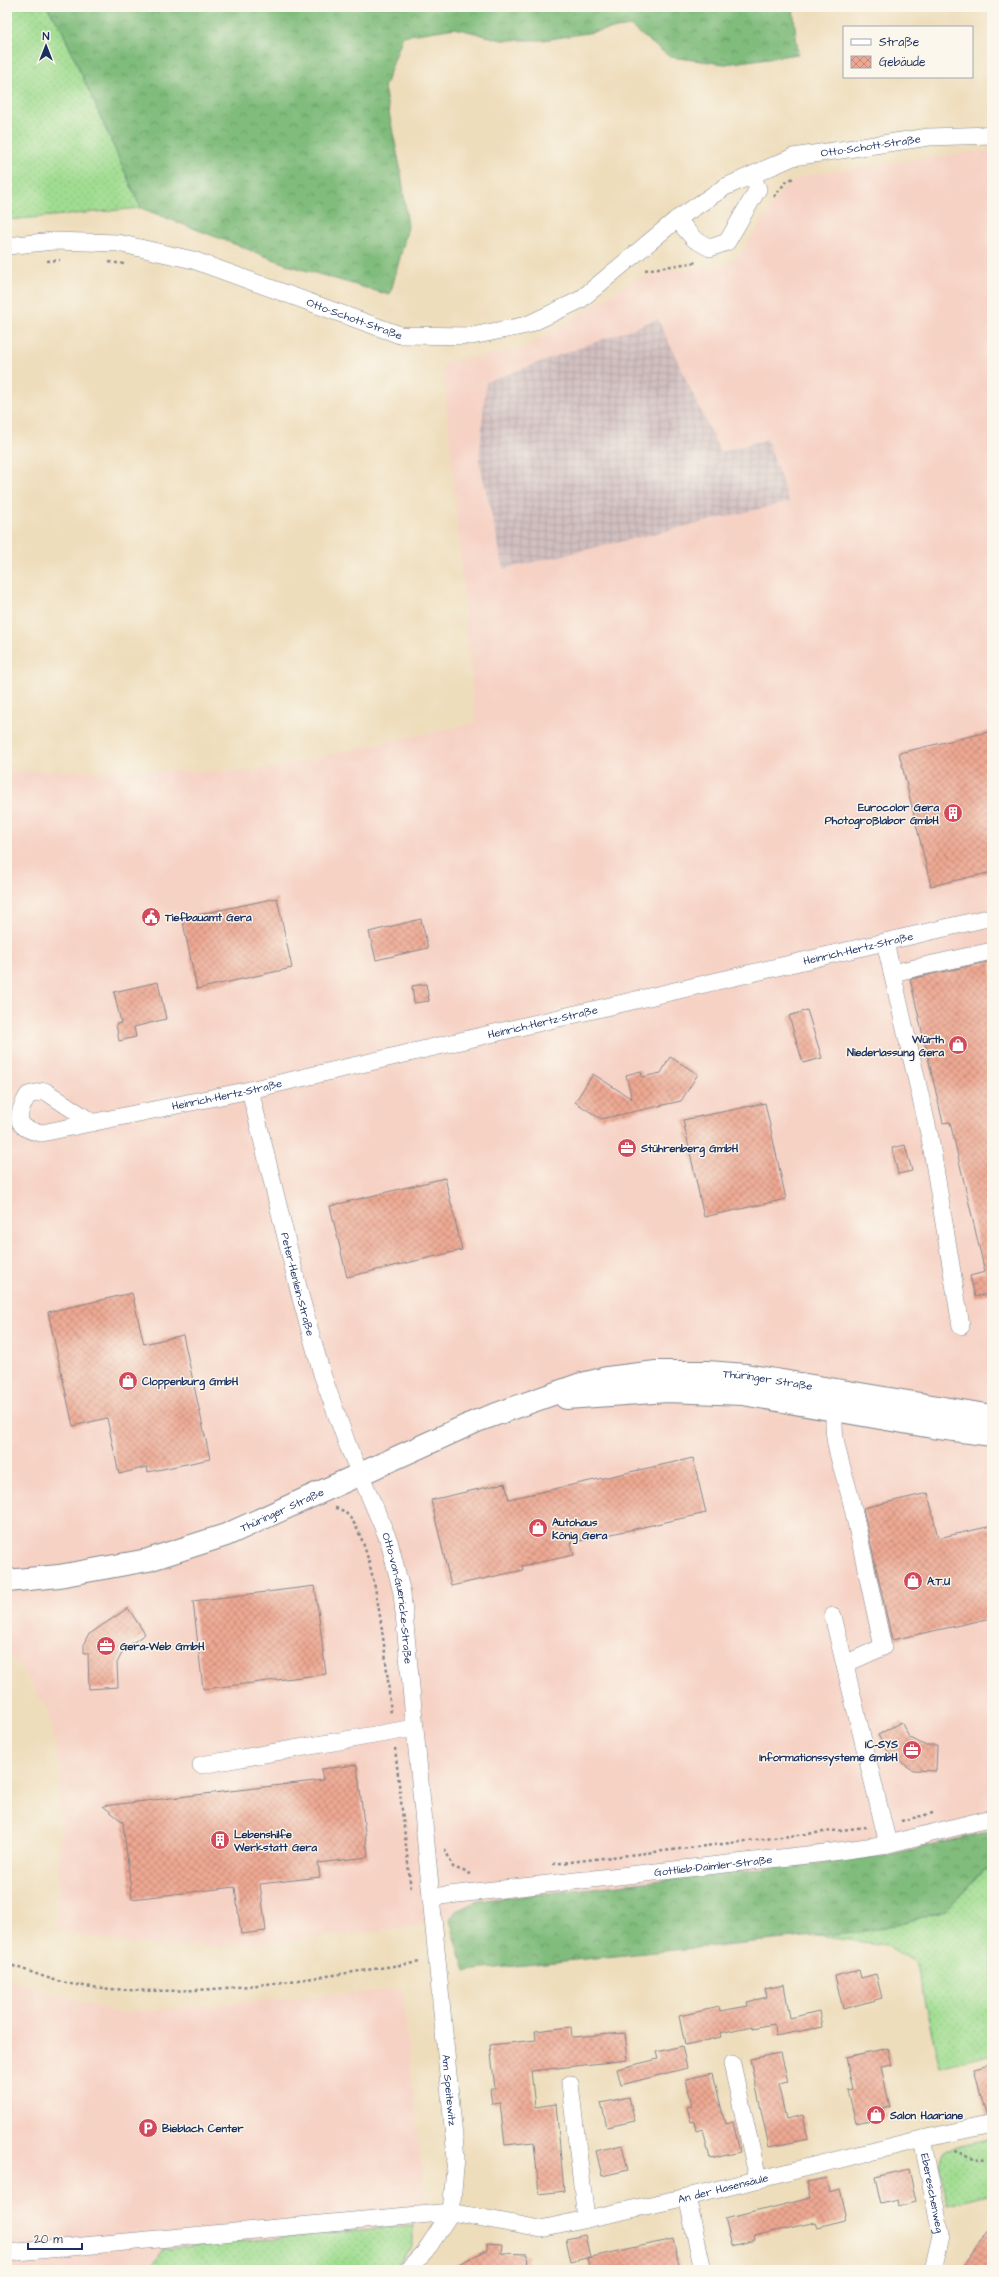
<svg xmlns="http://www.w3.org/2000/svg" width="999" height="2277" font-family="'Architects Daughter',sans-serif">
<style>
.built{fill:#f6d2c5}
.industrial{fill:url(#industrial-grid)}
.grass{fill:url(#grass-dots);stroke:#5e8678}
.forest{fill:url(#forest-crowns);stroke:#4e766c}
.building{fill:url(#building-cross-hatch)}
.lines{fill:none;stroke-linecap:round;stroke-linejoin:round}
.minor-casing{stroke:#84868c;stroke-width:18}
.major-casing{stroke:#84868c;stroke-width:24}
.path{stroke:#84868c;stroke-width:2.5;stroke-dasharray:3 3;stroke-linecap:butt}
.minor{stroke:#fff;stroke-width:17}
.major{stroke:#fff;stroke-width:22}
.labels{text-anchor:middle;dominant-baseline:central;stroke-width:3;stroke-linejoin:round;paint-order:stroke}
.street-label{font-size:11px;fill:#1b2f5e;stroke:#fbf7ec}
.poi-label{font-size:11px;font-weight:bold;fill:#1b2f5e;stroke:#fbf7ec;text-anchor:start}
</style>
<defs>
<pattern id="industrial-grid" width="8" height="8" patternUnits="userSpaceOnUse"><rect width="8" height="8" fill="#d1bfbf"/><path d="M0 4h8M4 0v8" fill="none" stroke="#b3a4a7"/></pattern>
<pattern id="grass-dots" width="8" height="8" patternUnits="userSpaceOnUse"><rect width="8" height="8" fill="#a1dd91"/><path d="M2 2h.1M6 6h.1" fill="none" stroke="#8abe7f" stroke-width="1.8" stroke-linecap="round"/></pattern>
<pattern id="forest-crowns" width="20" height="18" patternUnits="userSpaceOnUse"><rect width="20" height="18" fill="#80bc7b"/><path d="M2 6a3 3 0 1 1 6 0M12 15a3 3 0 1 1 6 0" fill="none" stroke="#689968"/></pattern>
<pattern id="building-cross-hatch" width="8" height="8" patternUnits="userSpaceOnUse"><rect width="8" height="8" fill="#eea892"/><path d="M0 0l8 8M0 8l8-8" fill="none" stroke="#c0897a"/></pattern>
</defs>
<rect width="100%" height="100%" fill="#fbf7ec"/>
<filter id="ink" filterUnits="userSpaceOnUse"><feTurbulence type="fractalNoise" baseFrequency=".025" numOctaves="2"/><feDisplacementMap in="SourceGraphic" scale="8" xChannelSelector="R" yChannelSelector="G"/><feConvolveMatrix kernelMatrix="1 2 1 2 8 2 1 2 1" color-interpolation-filters="sRGB"/></filter>
<filter id="wash" filterUnits="userSpaceOnUse"><feTurbulence type="fractalNoise" baseFrequency=".012" numOctaves="4" result="noise"/><feDisplacementMap in="SourceGraphic" scale="16" xChannelSelector="R" yChannelSelector="G"/><feGaussianBlur stdDeviation="0.9" result="paint"/><feColorMatrix in="noise" values="0 0 0 0 0 0 0 0 0 0 0 0 0 0 0 0 0 1.4 0 .05"/><feComposite in="paint" operator="in"/></filter>
<g filter="url(#wash)">
<rect width="100%" height="100%" fill="#edb"/>
<path class="built" d="M980,151L992,152V1831L892,1854L478,1901L456,1911L450,1920L411,1927L263,1944L199,1947L128,1944L57,1930L61,1774L48,1711L25,1674L7,1652V771H256L475,723L443,363L526,348L634,280L652,273L721,266L739,256L784,187L807,175Z
M7,1979L117,2013L402,1989L425,2197L413,2225L164,2249L149,2270H7Z"/>
<path class="industrial" d="M658,319L720,452L767,439L789,502L504,569L479,460L486,382Z"/>
<path class="grass" d="M7,7H47L61,28L141,208L7,220Z
M985,1869L992,1872V2054L940,2068L915,1962L886,1945L810,1935L874,1930L946,1911Z
M992,2139V2194L948,2205L939,2165L943,2150Z
M413,2225V2246L393,2270H149L164,2249Z"/>
<path class="forest" d="M47,7H793L798,54L725,64L670,57L630,26L544,40H502L455,28L403,36L384,88L401,172L408,227L390,295L291,266L141,208L61,28Z
M992,1831V1872L984,1869L946,1911L874,1930L465,1971L450,1920L456,1911L478,1901L892,1854Z"/>
<g id="blocks">
<path class="building" d="M992,731V872L931,886L899,753Z
M277,898L292,968L197,989L182,918Z
M421,919L428,948L376,960L369,932Z
M992,961V1293L975,1297L970,1276L985,1272L950,1122L943,1123L910,979Z
M158,982L166,1019L134,1027L136,1037L119,1041L116,1024L121,1023L114,992Z
M426,984L429,1001L414,1003L412,986Z
M807,1010L822,1058L803,1063L789,1016Z
M670,1057L698,1074L681,1101L601,1119L575,1102L593,1074L632,1099L626,1075L641,1071L642,1077L661,1073Z
M765,1103L786,1199L704,1217L683,1120Z
M905,1145L912,1171L898,1174L892,1148Z
M445,1178L462,1250L347,1277L330,1206Z
M132,1293L144,1344L183,1335L210,1459L148,1472L147,1467L119,1474L107,1418L73,1426L48,1312Z
M693,1458L706,1513L571,1543L574,1555L522,1566L523,1570L451,1586L431,1500L505,1483L509,1499Z
M928,1493L938,1538L992,1526V1618L892,1640L863,1508Z
M315,1586L326,1674L203,1689L193,1601Z
M128,1608L145,1634L124,1649L117,1663L118,1687L89,1689L88,1653H84V1643L88,1635Z
M901,1722L909,1737L924,1745H937L936,1771L913,1770L890,1755L878,1735Z
M357,1765L368,1857L318,1863L320,1877L260,1884L266,1931L241,1934L235,1887L132,1899L123,1822L103,1806L323,1780L321,1769Z
M859,1970L861,1978L876,1974L882,1998L843,2009L835,1976Z
M784,1985L790,2018L819,2011L822,2027L775,2036L774,2024L753,2028L752,2026L720,2033L721,2037L685,2045L679,2016L719,2007L720,2011L748,2006L747,2002L767,1997L765,1989Z
M571,2027L572,2037L625,2033L628,2060L531,2071L535,2107L556,2104L564,2191L539,2194L534,2142L505,2145L500,2103L492,2104L490,2089H495L490,2045L536,2040L535,2031Z
M682,2046L687,2068L621,2085L617,2069L658,2059L656,2052Z
M888,2048L892,2065L881,2067L890,2107L883,2109L885,2117L856,2123L848,2090L853,2089L846,2057Z
M781,2053L788,2082L778,2084L786,2119L803,2115L808,2139L769,2147L750,2059Z
M989,2064L992,2077V2114L986,2115L974,2068Z
M713,2073L725,2124L733,2122L740,2152L710,2159L703,2129L696,2131L694,2121L691,2122L687,2107L692,2106L686,2079Z
M629,2097L635,2121L607,2127L601,2103Z
M622,2145L628,2170L602,2176L596,2151Z
M909,2169L916,2201L898,2206L897,2200L881,2204L875,2177Z
M827,2178L830,2193L840,2190L846,2214L844,2220L818,2227L816,2222L754,2236L755,2240L732,2246L725,2219L811,2198L807,2182Z
M992,2227V2270H960L978,2243Z
M585,2235L590,2257L571,2262L566,2239Z
M673,2239L680,2270H590L587,2258Z
M487,2244L502,2245L501,2253L528,2254L527,2270H446L487,2250Z"/>
</g>
</g>
<g filter="url(#ink)">
<use href="#blocks" fill-opacity="0" stroke="#84868c" stroke-width="1"/>
<g class="lines">
<g class="minor-casing">
<g id="minor">
<path d="M677,219L694,239L710,248L727,242L758,189L752,175"/>
<path id="s1" d="M7,246L53,241L118,243L193,260L400,335L472,336L527,325L580,300L677,219L725,187L793,157L929,137L992,135"/>
<path d="M885,942L930,1138L961,1326"/>
<path d="M892,973L992,951"/>
<path id="s2" d="M250,1090L300,1295L322,1374L348,1446L389,1541L402,1593L456,2158L451,2212L425,2252L408,2270"/>
<path id="s3" d="M93,1123L45,1091L28,1095C15,1117 15,1129 42,1133L250,1090L992,917"/>
<path d="M835,1410C830,1441 844,1470 851,1500C862,1548 872,1598 883,1647L845,1664"/>
<path d="M833,1616L888,1844"/>
<path d="M201,1765L415,1728"/>
<path id="s4" d="M431,1897L825,1853L888,1844L992,1818"/>
<path d="M732,2064L758,2179"/>
<path d="M570,2084L586,2219"/>
<path id="s5" d="M922,2139L941,2235L933,2270"/>
<path d="M687,2197L703,2270"/>
<path id="s6" d="M7,2253L451,2212L541,2229L687,2197L922,2139L992,2124"/>
</g>
</g>
<g class="major-casing">
<g id="major">
<path d="M566,1398L668,1391L743,1394L932,1427L992,1435"/>
<path id="s7" d="M7,1581L59,1576L148,1560L226,1535L477,1421L578,1385L607,1378L656,1372H707L746,1375L992,1416"/>
</g>
</g>
<path class="path" d="M774,197L785,183L793,178
M47,261L60,260
M109,262L124,264
M645,270L697,262
M335,1508C376,1511 388,1681 391,1715
M395,1748L411,1890
M901,1821L933,1813
M445,1849L453,1867L471,1874
M553,1864L866,1827
M7,1964C30,1971 54,1982 77,1985C193,2002 307,1978 421,1962
M954,2151L974,2158L992,2161"/>
<use href="#minor" class="minor"/>
<use href="#major" class="major"/>
</g>
</g>
<defs>
<g id="building-disc" transform="scale(1)"><circle r="9.5" fill="#d1495b" stroke="#fbf7ec"/><path d="M-4-6H4V6H1V3H-1V6H-4ZM-2.5-4.3h1.7v1.8h-1.7ZM.8-4.3h1.7v1.8H.8ZM-2.5-1h1.7V.8h-1.7ZM.8-1h1.7V.8H.8Z" fill="#fff"/></g>
<g id="civic-disc" transform="scale(1)"><circle r="9.5" fill="#d1495b" stroke="#fbf7ec"/><path d="M-.6-6.5H3V-4.5H.6V-3L4-1V1h2V6H-6V1h2V-1L-.6-3ZM-1.2 2.5V6h2.4V2.5Z" fill="#fff"/></g>
<g id="shop-disc" transform="scale(1)"><circle r="9.5" fill="#d1495b" stroke="#fbf7ec"/><path d="M-5-2.5h2.3a2.7 3.5 0 0 1 5.4 0H5L5.5 6h-11ZM-1.5-2.5h3a1.5 2.3 0 0 0-3 0Z" fill="#fff"/></g>
<g id="office-disc" transform="scale(1)"><circle r="9.5" fill="#d1495b" stroke="#fbf7ec"/><path d="M-6-3h4V-5.5h4V-3h4V5H-6ZM-1-4.5V-3h2v-1.5ZM-6 0V1H6V0Z" fill="#fff"/></g>
<g id="parking-disc" transform="scale(1)"><circle r="9.5" fill="#d1495b" stroke="#fbf7ec"/><path d="M-3.5-5.5H1a3.5 3.5 0 0 1 0 7H-1V5.5H-3.5ZM-1-3.4V-.6H.8a1.4 1.4 0 0 0 0-2.8Z" fill="#fff"/></g>
</defs>
<g fill-rule="evenodd">
<use href="#building-disc" x="953" y="813"/>
<use href="#civic-disc" x="151" y="917"/>
<use href="#shop-disc" x="958" y="1045"/>
<use href="#office-disc" x="627" y="1148"/>
<use href="#shop-disc" x="128" y="1381"/>
<use href="#shop-disc" x="538" y="1528"/>
<use href="#shop-disc" x="913" y="1581"/>
<use href="#office-disc" x="106" y="1646"/>
<use href="#office-disc" x="912" y="1750"/>
<use href="#building-disc" x="220" y="1840"/>
<use href="#shop-disc" x="876" y="2115"/>
<use href="#parking-disc" x="148" y="2128"/>
</g>
<g class="labels">
<g class="street-label">
<text stroke="none"><textPath href="#s1" startOffset="932">Otto-Schott-Straße</textPath></text>
<text stroke="none"><textPath href="#s1" startOffset="360">Otto-Schott-Straße</textPath></text>
<text stroke="none"><textPath href="#s3" startOffset="966">Heinrich-Hertz-Straße</textPath></text>
<text stroke="none"><textPath href="#s3" startOffset="642">Heinrich-Hertz-Straße</textPath></text>
<text stroke="none"><textPath href="#s3" startOffset="318">Heinrich-Hertz-Straße</textPath></text>
<text stroke="none"><textPath href="#s2" startOffset="200">Peter-Henlein-Straße</textPath></text>
<text stroke="none"><textPath href="#s7" startOffset="799">Thüringer Straße</textPath></text>
<text stroke="none"><textPath href="#s7" startOffset="286">Thüringer Straße</textPath></text>
<text stroke="none"><textPath href="#s2" startOffset="531">Otto-von-Guericke-Straße</textPath></text>
<text stroke="none"><textPath href="#s4" startOffset="284">Gottlieb-Daimler-Straße</textPath></text>
<text stroke="none"><textPath href="#s2" startOffset="1026">Am Speitewitz</textPath></text>
<text stroke="none"><textPath href="#s6" startOffset="724">An der Hasensäule</textPath></text>
<text stroke="none"><textPath href="#s5" startOffset="55">Ebereschenweg</textPath></text>
</g>
<g class="poi-label">
<text x="939" y="807" text-anchor="end">Eurocolor Gera<tspan x="939" dy="13">Photogroßlabor GmbH</tspan></text>
<text x="165" y="917">Tiefbauamt Gera</text>
<text x="944" y="1039" text-anchor="end">Würth<tspan x="944" dy="13">Niederlassung Gera</tspan></text>
<text x="641" y="1148">Stührenberg GmbH</text>
<text x="142" y="1381">Cloppenburg GmbH</text>
<text x="552" y="1522">Autohaus<tspan x="552" dy="13">König Gera</tspan></text>
<text x="927" y="1581">A.T.U</text>
<text x="120" y="1646">Gera-Web GmbH</text>
<text x="898" y="1744" text-anchor="end">IC-SYS<tspan x="898" dy="13">Informationssysteme GmbH</tspan></text>
<text x="234" y="1834">Lebenshilfe<tspan x="234" dy="13">Werkstatt Gera</tspan></text>
<text x="890" y="2115">Salon Haariane</text>
<text x="162" y="2128">Bieblach Center</text>
</g>
</g>
<rect width="999" height="2277" fill="none" stroke="#fbf7ec" stroke-width="24"/>
<rect x="843" y="26" width="130" height="52" fill="#fbf7ec" stroke="#a1a7b3"/>
<rect x="851" y="39" width="20" height="6" fill="#ffffff" stroke="#a1a7b3"/>
<text x="879" y="46" font-size="12" fill="#1b2f5e">Straße</text>
<rect x="851" y="56" width="20" height="12" fill="url(#building-cross-hatch)" stroke="#a1a7b3"/>
<text x="879" y="66" font-size="12" fill="#1b2f5e">Gebäude</text>
<g transform="translate(46 46)" stroke="#fbf7ec" stroke-width="3" paint-order="stroke">
<path d="M0-3L7 15L0 10L-7 15Z" fill="#1b2f5e"/>
<text y="-6" font-size="11" font-weight="bold" text-anchor="middle" fill="#1b2f5e">N</text>
</g>
<path d="M28 2243v6h54v-6" fill="none" stroke="#1b2f5e" stroke-width="2"/>
<text x="34" y="2243" font-size="12" fill="#1b2f5e" stroke="#fbf7ec" stroke-width="3" paint-order="stroke">20 m</text>
</svg>
